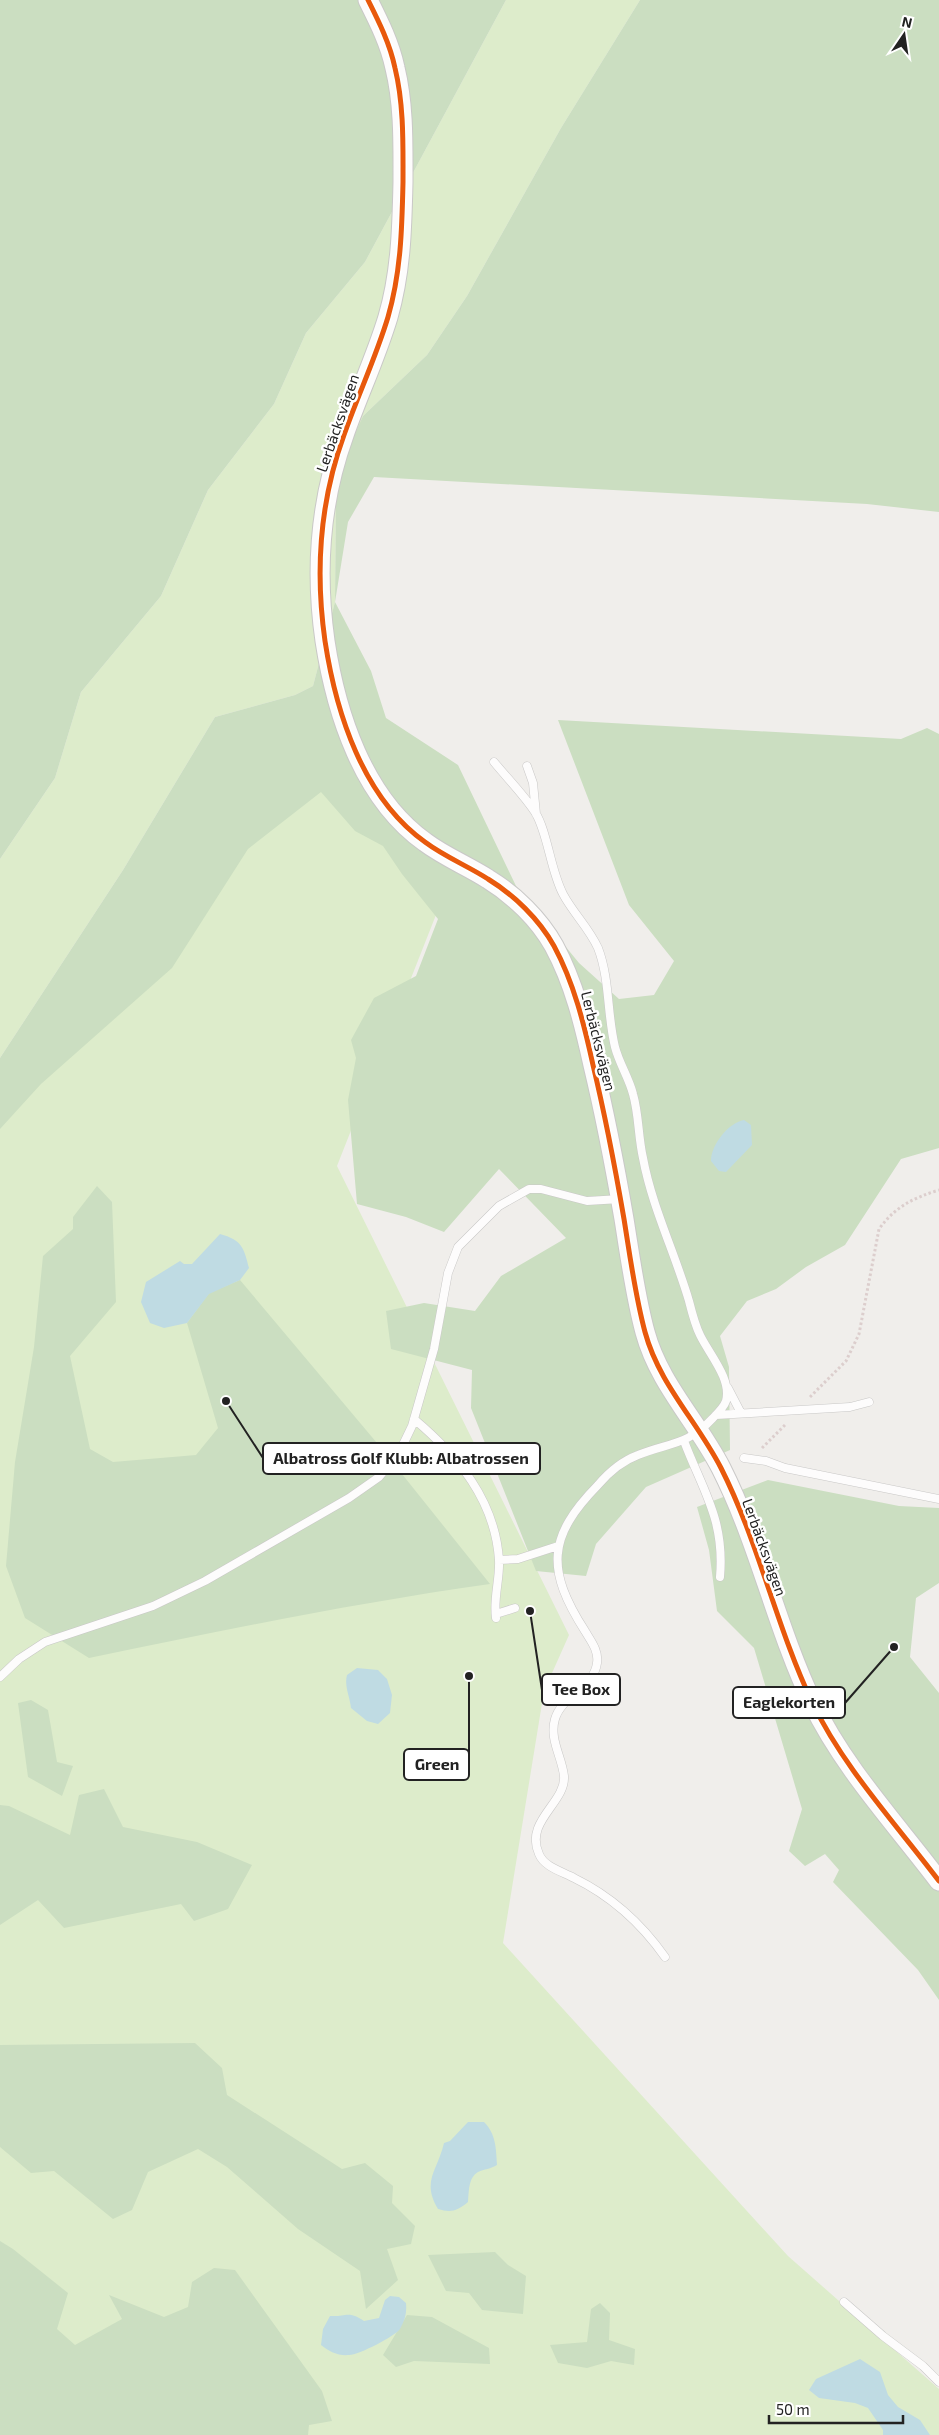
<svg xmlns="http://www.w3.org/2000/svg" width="939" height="2435" font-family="'Exo 2',sans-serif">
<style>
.grass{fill:#ddeccb}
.forest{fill:#cbdec1}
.water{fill:#bfdbe3}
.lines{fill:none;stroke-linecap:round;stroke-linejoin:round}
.service-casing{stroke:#c9c8c7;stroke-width:9}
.tertiary-casing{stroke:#c9c8c7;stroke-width:21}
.path{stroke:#dccecd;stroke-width:3;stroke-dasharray:2.5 2.5;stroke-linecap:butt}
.service{stroke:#fdfcfc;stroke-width:8}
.tertiary{stroke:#fdfcfc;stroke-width:19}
.cycleway-casing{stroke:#fff;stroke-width:8}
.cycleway{stroke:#e8590c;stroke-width:5}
.labels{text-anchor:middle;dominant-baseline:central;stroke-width:5;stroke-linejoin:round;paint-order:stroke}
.street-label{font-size:15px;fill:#222;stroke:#fff}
.leader{fill:none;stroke:#222;stroke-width:2}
.callout-dot{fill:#222;stroke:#fff;stroke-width:2}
.callout{fill:#fff;stroke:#222;stroke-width:2}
.callout-label{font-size:16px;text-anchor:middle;font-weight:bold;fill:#222}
</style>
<rect width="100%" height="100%" fill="#f0eeeb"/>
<path class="grass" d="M506,0H640L561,128L467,296L427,355L363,416L336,496L335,602L313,686L295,695L215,717L123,870L0,1058V859L55,778L81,692L161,596L208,490L274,404L306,333L365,262Z
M327,769L445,892L337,1166L569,1635L544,1691L503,1943L788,2256L939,2389V2435H0V1118L218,838Z"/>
<path class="forest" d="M0,0H506L365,262L306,333L274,404L208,490L161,596L81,692L55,778L0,859Z
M640,0H939V512L867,504L374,477L348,522L335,602L371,671L386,718L458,765L516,886L579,963L619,999L654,995L674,961L629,905L558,720L901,739L927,728L939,734V1148L901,1159L845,1245L806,1267L776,1289L747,1301L720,1336L729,1367L730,1450L646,1487L596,1544L586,1576L536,1571L471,1408L472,1370L391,1349L386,1311L424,1303L475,1311L501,1276L566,1238L499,1169L444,1232L406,1217L357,1204L348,1100L356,1058L351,1040L374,998L416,976L438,919L402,874L383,846L355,831L321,792L248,849L172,968L41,1084L0,1129V1058L123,870L215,717L295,695L313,686L335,602L336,496L347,452L363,416L427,355L467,296L561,128Z
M97,1186L112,1202L116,1302L70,1356L90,1449L113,1462L196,1455L218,1428L187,1323L209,1293L240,1280L382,1449L490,1584C355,1603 223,1630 89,1658L25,1618L6,1566L15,1462L34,1347L43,1256L73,1229V1217Z
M768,1480L899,1506L939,1508V1583L916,1598L910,1657L939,1693V2000L918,1970L833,1882L839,1870L825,1854L805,1866L789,1851L802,1809L754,1648L717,1611L709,1550L697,1507Z
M31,1700L48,1710L57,1762L73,1766L62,1796L28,1777L18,1703Z
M104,1789L123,1827L197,1842L252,1865L228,1909L194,1921L181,1904L64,1928L38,1900L0,1925V1805L9,1806L70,1835L79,1795Z
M195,2043L222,2068L227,2095L342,2169L365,2163L393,2186L392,2203L415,2226L411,2244L387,2249L398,2280L366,2309L360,2271L298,2229L227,2167L198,2149L148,2172L132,2210L113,2219L54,2171L31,2173L0,2147V2045Z
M0,2241L13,2249L68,2293L57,2329L75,2345L122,2319L109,2295L164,2317L188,2307L192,2282L214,2268L235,2270L322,2391L332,2421L309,2425L308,2435H0Z
M495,2252L508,2265L526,2276L523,2314L482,2310L469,2293L446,2291L428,2255Z
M600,2303L610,2313L609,2340L635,2349L634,2365L611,2361L587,2368L558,2363L550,2345L587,2342L591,2309Z
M407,2315L432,2317L489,2348L490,2364L414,2361L396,2367L383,2355Z"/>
<path class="water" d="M744,1120L751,1125L752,1145L726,1172L719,1171L711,1161C711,1145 728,1123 744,1120Z
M220,1234C242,1240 244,1248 249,1268L240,1280L209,1294L187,1323L164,1328L150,1323L141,1302L146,1282L180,1261L184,1264H192Z
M357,1668L378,1670L387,1679L392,1695L390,1713L378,1724L367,1721L351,1708C350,1697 344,1686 347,1675Z
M468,2122H484C496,2134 496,2148 497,2165C491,2169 484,2169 478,2172C468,2178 469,2192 468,2202C457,2211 451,2213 438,2209C421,2181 438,2170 444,2143L450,2141Z
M390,2296L399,2297L406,2303C407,2313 405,2320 400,2329C395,2336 359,2355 349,2355C338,2356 330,2352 321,2345L323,2329L330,2316C346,2317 348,2310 364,2321L379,2318L385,2300Z
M860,2359L880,2372L888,2395L898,2407L920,2420L930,2435H883V2430L868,2408L855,2403L819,2398L809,2390L816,2379Z"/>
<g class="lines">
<g class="service-casing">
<path id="service" d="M494,762C507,778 524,795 535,812C548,833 550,869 563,894C573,913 589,928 598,948C610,979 607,1015 615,1047C619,1063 629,1078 633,1094C639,1115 638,1136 643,1158C652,1207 675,1253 689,1301C692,1313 695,1325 700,1335C709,1354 732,1379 726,1401C724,1407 718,1413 713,1418C687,1446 670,1442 638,1455C622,1461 609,1472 598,1485C547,1537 546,1570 585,1631C591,1641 599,1651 597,1663C594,1688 562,1695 555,1719C549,1739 562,1757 564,1776C566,1803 524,1821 539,1854C544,1867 563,1872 574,1878C611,1896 641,1923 665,1957
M527,766L533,783L536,814
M728,1388L741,1413
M716,1415L850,1407L869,1402
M414,1419C458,1456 495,1500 499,1560C500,1580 493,1598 496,1618
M684,1441C703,1491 725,1520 720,1577
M744,1458L766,1461L785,1468L939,1499
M499,1560L518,1559L558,1546
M496,1614L515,1608
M0,1677L19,1659L45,1642L153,1606L205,1581L349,1498L379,1477L399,1453L412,1426L434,1349L448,1273L458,1247L499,1206L529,1189H541L587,1201L620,1199
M844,2302L883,2336L923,2366L939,2382"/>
</g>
<g class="tertiary-casing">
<path id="tertiary" d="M368,0C379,22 390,44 395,68C404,105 403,144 403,182C402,228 401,272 388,317C376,357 358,395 344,435C320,501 315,571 325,641C336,713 363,798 425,842C445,857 468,866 488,879C514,895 539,919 554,946C574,983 584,1024 593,1065C605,1115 615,1167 624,1219C630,1256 635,1295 645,1332C659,1384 697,1421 721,1468C759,1543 776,1626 812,1702C843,1767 896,1824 939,1881"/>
</g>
<path class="path" d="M810,1397L846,1361L859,1334L879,1229C895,1207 913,1198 939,1190
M762,1448L786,1424"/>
<use href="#service" class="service"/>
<use href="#tertiary" class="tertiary"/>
<g class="cycleway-casing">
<path id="cycleway" d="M368,0C379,22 390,44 395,68C404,105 403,144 403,182C402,228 401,272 388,317C376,357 358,395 344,435C320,501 315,571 325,641C336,713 363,798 425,842C445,857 468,866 488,879C514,895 539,919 554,946C574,983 584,1024 593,1065C605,1115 615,1167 624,1219C630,1256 635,1295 645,1332C659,1384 697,1421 721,1468C759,1543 776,1626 812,1702C843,1767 896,1824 939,1881"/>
</g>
<use href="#cycleway" class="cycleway"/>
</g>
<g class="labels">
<g class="street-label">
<text transform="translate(337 423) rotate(-71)">Lerbäcksvägen</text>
<text transform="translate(599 1041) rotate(76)">Lerbäcksvägen</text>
<text transform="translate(765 1547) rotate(70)">Lerbäcksvägen</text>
</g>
</g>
<path class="leader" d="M226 1401L263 1458M530 1611L542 1690M894 1647L845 1703M469 1676L469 1764"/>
<g class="callout-dot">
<circle cx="226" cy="1401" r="5"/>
<circle cx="530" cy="1611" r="5"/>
<circle cx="894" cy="1647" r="5"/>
<circle cx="469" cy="1676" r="5"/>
</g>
<g class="callout">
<rect x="263" y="1443" width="277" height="31" rx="5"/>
<rect x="542" y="1674" width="78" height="31" rx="5"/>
<rect x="733" y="1687" width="112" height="31" rx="5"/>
<rect x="404" y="1749" width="65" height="31" rx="5"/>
</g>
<g class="callout-label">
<text x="401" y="1464">Albatross Golf Klubb: Albatrossen</text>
<text x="581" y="1695">Tee Box</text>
<text x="789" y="1708">Eaglekorten</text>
<text x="437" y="1770">Green</text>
</g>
<g transform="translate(904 35) rotate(13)" stroke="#ffffff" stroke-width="4" paint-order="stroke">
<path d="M0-4L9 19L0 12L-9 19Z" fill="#222222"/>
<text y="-8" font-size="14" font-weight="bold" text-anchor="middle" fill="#222222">N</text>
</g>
<path d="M769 2415v8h134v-8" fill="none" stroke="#222222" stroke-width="2.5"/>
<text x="776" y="2415" font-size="15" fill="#222222" stroke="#ffffff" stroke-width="4" paint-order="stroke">50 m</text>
</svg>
